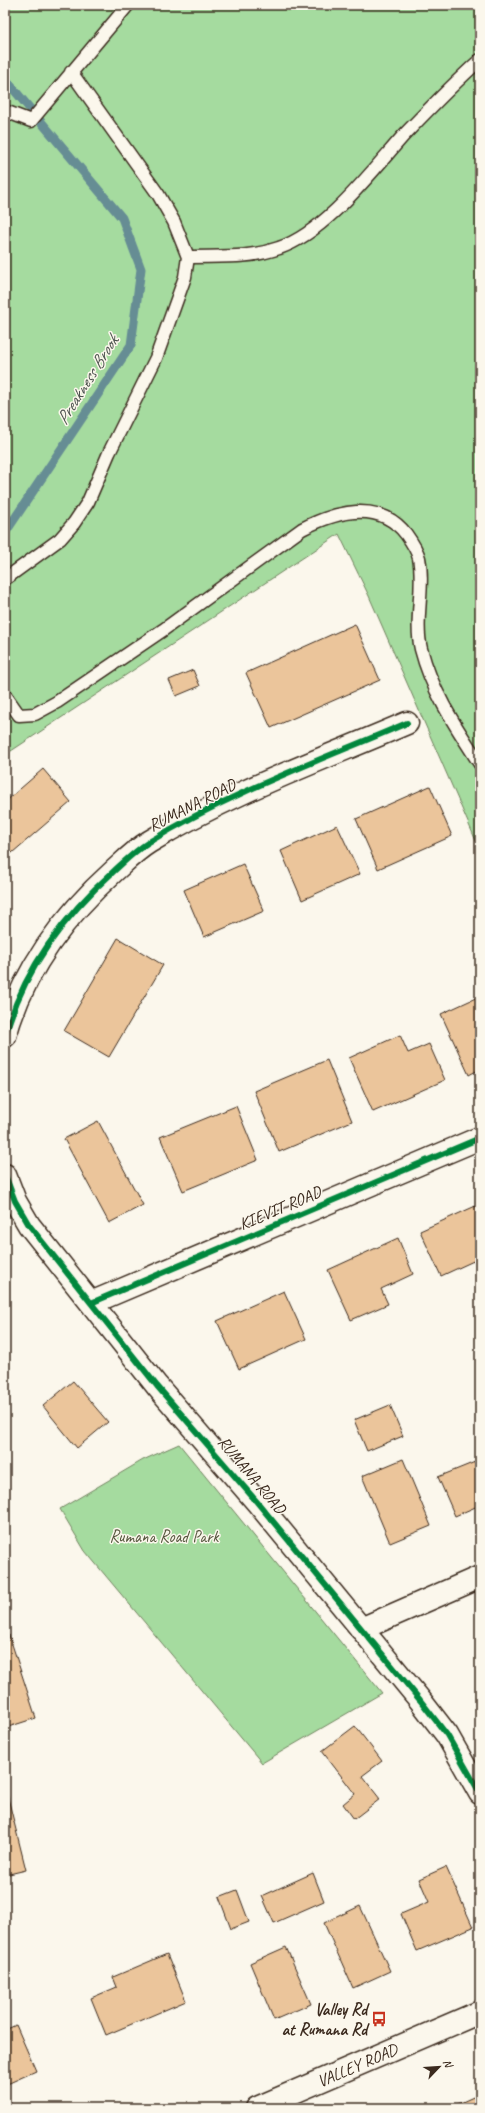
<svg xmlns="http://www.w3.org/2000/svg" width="485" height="2113" font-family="Caveat,sans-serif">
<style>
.green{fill:#a5db9f;stroke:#70825e}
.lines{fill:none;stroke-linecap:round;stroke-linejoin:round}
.stream{stroke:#668d94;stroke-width:9}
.building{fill:#ebc59b;stroke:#3b2a1e}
.lane-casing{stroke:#3b2a1e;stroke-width:15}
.street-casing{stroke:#3b2a1e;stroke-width:25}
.primary-casing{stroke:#3b2a1e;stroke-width:25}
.lane{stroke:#fbf7ec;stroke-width:12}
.street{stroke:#fbf7ec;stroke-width:22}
.primary{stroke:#fbf7ec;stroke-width:22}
.cycleway-casing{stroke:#fbf7ec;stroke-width:8}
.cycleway{stroke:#00873e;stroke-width:6}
.labels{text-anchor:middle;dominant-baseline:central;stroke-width:3;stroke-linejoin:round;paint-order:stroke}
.street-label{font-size:17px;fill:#3b2a1e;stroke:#fbf7ec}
.park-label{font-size:17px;fill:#56563e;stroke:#fbf7ec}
.poi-label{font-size:17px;font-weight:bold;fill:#3b2a1e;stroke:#fbf7ec;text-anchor:end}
.water-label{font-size:18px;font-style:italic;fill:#4d534f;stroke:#fbf7ec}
</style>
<rect width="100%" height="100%" fill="#fbf7ec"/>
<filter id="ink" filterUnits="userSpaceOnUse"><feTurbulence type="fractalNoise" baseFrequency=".025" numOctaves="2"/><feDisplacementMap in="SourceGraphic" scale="8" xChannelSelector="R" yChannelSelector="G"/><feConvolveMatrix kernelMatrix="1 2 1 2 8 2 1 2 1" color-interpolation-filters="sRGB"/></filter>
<g filter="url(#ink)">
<path class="green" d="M5,5H480V850L369,596L339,534L5,755Z
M179,1444L382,1693L262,1763L85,1551L60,1509L143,1460Z"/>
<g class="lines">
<path class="stream" d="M5,79L122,218L141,269L131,345L5,533"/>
</g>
<path class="building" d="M355,624L380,680L271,728L246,673Z
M193,670L200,686L176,696L169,680Z
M43,769L71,802L5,859V802Z
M430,786L452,836L378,869L356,819Z
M337,825L360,874L302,900L281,851Z
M243,864L264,911L204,937L184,890Z
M118,938L163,965L109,1057L64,1031Z
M480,996V1069L469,1075L441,1014Z
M400,1035L408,1053L429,1044L445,1080L373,1112L349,1058Z
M327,1060L352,1121L279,1152L254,1091Z
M236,1106L258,1160L183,1191L160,1137Z
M98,1121L143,1205L109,1223L64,1139Z
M480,1204V1258L441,1276L420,1231Z
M398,1238L413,1274L381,1289L388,1304L351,1320L328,1270Z
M284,1291L306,1339L239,1369L217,1321Z
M73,1381L108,1422L77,1448L43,1406Z
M390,1405L403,1436L367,1451L354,1420Z
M403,1459L431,1526L390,1543L362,1476Z
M480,1460V1505L455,1516L438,1477Z
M9,1635L36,1718L5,1728V1637Z
M355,1726L382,1761L362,1776L380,1799L354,1819L343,1804L355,1794L322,1751Z
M5,1786L26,1870L5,1875Z
M446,1867L473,1927L417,1951L401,1914L429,1902L419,1879Z
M313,1873L324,1901L274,1923L262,1896Z
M237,1890L249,1922L231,1929L219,1897Z
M360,1906L390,1971L353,1988L324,1923Z
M286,1947L311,2004L274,2020L250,1963Z
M167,1954L186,2001L106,2035L91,1998L117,1987L113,1977Z
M16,2025L36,2071L5,2085V2030Z
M480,2094V2108H449Z"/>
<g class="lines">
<g class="lane-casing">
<path id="lane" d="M5,111L31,121L128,5
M188,257C220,256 248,259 279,248C325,233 372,171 404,135C429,109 453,84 480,60
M5,579L60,539L74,523L88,502L109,453L156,358L185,277L188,257L174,222L158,194L71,72
M5,695L19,715L35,714L57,702L163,630L302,529C335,512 379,499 406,534C411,541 417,550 419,558C425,587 414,620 421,649C432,692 456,727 480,764"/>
</g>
<g class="street-casing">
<path id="street" d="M5,1036C23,971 64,916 114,871C125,861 136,850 149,842C229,793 321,760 407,723
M5,1175L15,1201L29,1225L157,1386L257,1502L420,1700L447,1735L480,1793
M91,1303L480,1138
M361,1629L480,1577"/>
</g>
<g class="primary-casing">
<g id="primary">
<path id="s1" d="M257,2108L480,2012"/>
</g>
</g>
<use href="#lane" class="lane"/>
<use href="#street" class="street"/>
<use href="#primary" class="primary"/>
<g class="cycleway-casing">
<path id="cycleway" d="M5,1036C23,971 64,916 114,871C125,861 136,850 149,842C229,793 321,760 407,723
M5,1175L15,1201L29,1225L157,1386L257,1502L420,1700L447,1735L480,1793
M91,1303L480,1138"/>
</g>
<use href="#cycleway" class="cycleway"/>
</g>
</g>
<defs>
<g id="bus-bare" transform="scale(1.2)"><path d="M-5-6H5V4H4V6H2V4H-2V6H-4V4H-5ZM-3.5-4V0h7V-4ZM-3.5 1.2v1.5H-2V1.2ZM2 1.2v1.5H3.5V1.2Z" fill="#c8321e" stroke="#fbf7ec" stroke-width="2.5" paint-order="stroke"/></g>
</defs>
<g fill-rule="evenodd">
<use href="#bus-bare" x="379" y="2019"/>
</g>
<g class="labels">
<g class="street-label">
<text transform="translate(192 805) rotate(-27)">RUMANA ROAD</text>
<text transform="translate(280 1208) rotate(-23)">KIEVIT ROAD</text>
<text transform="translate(252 1475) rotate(50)">RUMANA ROAD</text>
<text stroke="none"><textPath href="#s1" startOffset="109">VALLEY ROAD</textPath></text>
</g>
<g class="park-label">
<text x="164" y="1536">Rumana Road Park</text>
</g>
<g class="poi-label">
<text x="367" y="2009">Valley Rd<tspan x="367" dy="20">at Rumana Rd</tspan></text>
</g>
<g class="water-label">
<text transform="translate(87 380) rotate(-58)">Preakness Brook</text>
</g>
</g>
<rect width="485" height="2113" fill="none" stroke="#fbf7ec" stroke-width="20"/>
<rect x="10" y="10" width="465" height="2093" fill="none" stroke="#3b2a1e" stroke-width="1.5" filter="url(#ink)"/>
<g transform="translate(439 2067) rotate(65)" stroke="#fbf7ec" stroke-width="3" paint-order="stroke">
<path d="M0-3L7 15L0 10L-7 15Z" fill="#3b2a1e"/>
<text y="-6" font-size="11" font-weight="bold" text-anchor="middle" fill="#3b2a1e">N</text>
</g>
</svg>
